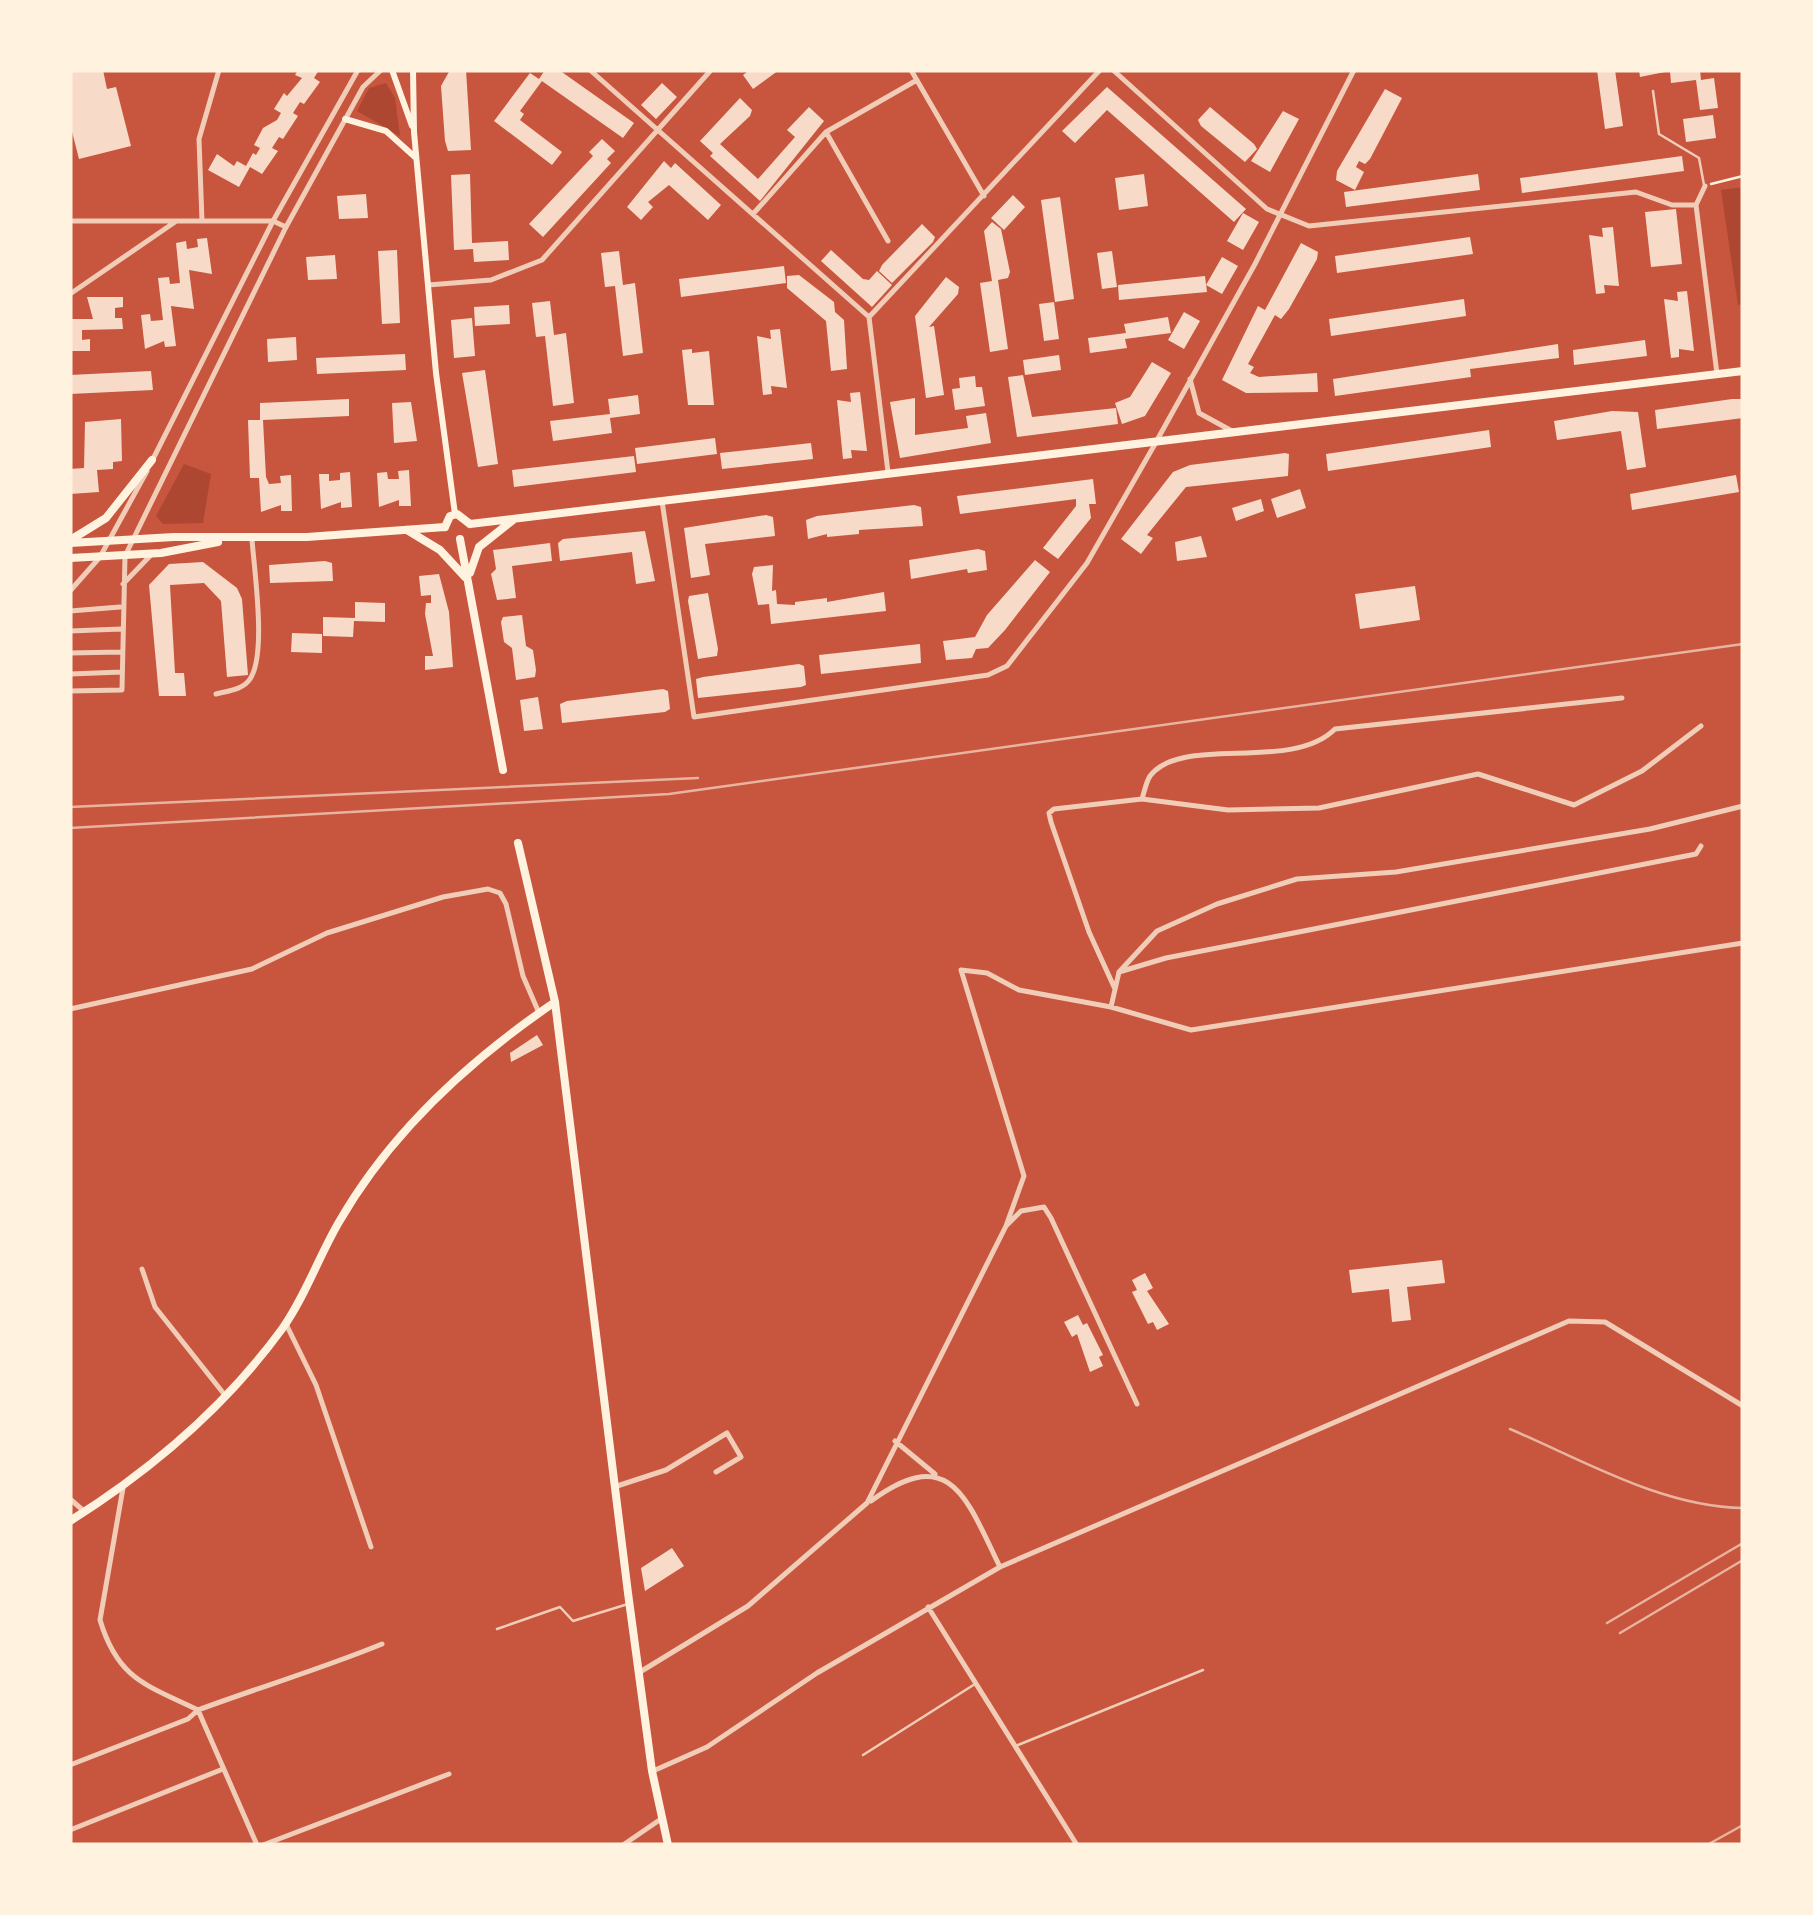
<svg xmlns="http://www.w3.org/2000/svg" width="1813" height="1915" font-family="'Varela Round',sans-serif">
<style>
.green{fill:#ae4732}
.building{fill:#f7dbc8}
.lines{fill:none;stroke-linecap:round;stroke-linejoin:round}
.path{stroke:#fff3e0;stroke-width:2.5}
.service{stroke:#f1ccb7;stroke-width:2.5}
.minor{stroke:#f1ccb7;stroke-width:5}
.tertiary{stroke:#f1ccb7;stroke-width:5}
.secondary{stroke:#fff3e0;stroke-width:6}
.primary{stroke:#fff3e0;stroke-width:8}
.rail{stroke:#e9b49f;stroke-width:2.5}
</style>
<rect width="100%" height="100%" fill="#c8553d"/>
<path class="green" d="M386,83L395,98L400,136L357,111L369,88Z
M1743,187V304L1738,305L1721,190Z
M184,464L211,474L203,523L163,524L156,516Z"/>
<path class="building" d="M70,70H103L107,89L116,87L131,146L79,159L70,124Z
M298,70H319L314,78L320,82L304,104L300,102L293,113L298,116L283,139L279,137L272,148L278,151L262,174L250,167L239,187L208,170L217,154L234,166L237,161L246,166L253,153L256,155L260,148L254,145L263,128L277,120L281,113L274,109L284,93L287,96L302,78L295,75Z
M450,70H466L471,150L448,151L445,141L441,86Z
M545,70H559L634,123L623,138L539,79Z
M750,70H779L753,89L743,75Z
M1597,70H1615L1623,126L1605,129Z
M1639,70H1700L1701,80L1714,78L1718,108L1700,110L1696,80L1671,83L1670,71L1640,77Z
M530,73L542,81L520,111L524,114L520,120L562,152L552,165L494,121Z
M662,83L677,97L656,119L641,105Z
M1107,87L1246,209L1234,222L1107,110L1075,143L1062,131Z
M1385,89L1402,98L1370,159L1365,164L1359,161L1356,167L1364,172L1355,190L1336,180L1337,171Z
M740,98L752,110L750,116L720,144L758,179L795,137L787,130L809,107L824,121L760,201L710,156L713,153L700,141Z
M1210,107L1254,144L1257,149L1245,162L1201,126L1198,120Z
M1283,111L1299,119L1270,172L1251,161Z
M1713,115L1716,138L1686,142L1683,119Z
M602,139L615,151L607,159L611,163L543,237L529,224L593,156L589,152Z
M1682,156L1684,171L1522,193L1520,178Z
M664,161L671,168L675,163L721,205L708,220L669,185L648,202L653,207L641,220L627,207Z
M470,174L472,243L508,241L509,260L474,262L473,249L454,250L451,175Z
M1144,174L1148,206L1119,210L1115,178Z
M1478,174L1480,190L1346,207L1344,192Z
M366,194L368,218L339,219L337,196Z
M1013,195L1025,207L1004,230L991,218Z
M1060,197L1074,299L1055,302L1041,200Z
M1676,209L1682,264L1651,267L1645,212Z
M1243,213L1259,222L1243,250L1227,241Z
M992,222L1001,229L1010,272L1008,278L998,280L1008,349L990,352L980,283L992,281L984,231Z
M922,224L935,237L933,242L892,283L879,271L882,265Z
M1613,227L1619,286L1604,285L1605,293L1596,294L1589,235L1603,237L1602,228Z
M1470,237L1473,254L1337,273L1335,256Z
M207,238L212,274L189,270L194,309L171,306L176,346L165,347L164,341L145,349L141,315L150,314L151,321L163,320L158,278L169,277L170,284L180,283L176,243L186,241L187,249L198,247L197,239Z
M1301,243L1318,252L1317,259L1289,309L1281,319L1275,315L1248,364L1254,367L1250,373L1259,377L1317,373L1318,392L1246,393L1222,380L1258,306L1265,310Z
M397,250L400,323L382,324L378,251Z
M831,250L863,279L869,280L877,271L892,285L872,307L821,261Z
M619,251L623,285L635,283L643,353L623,356L615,286L605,287L601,253Z
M1112,251L1117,287L1102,289L1097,253Z
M335,255L337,279L308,280L306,257Z
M1222,257L1238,266L1222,294L1206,285Z
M784,266L786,283L681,297L679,279Z
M799,275L834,302L835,312L844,320L847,369L831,371L826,321L787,288V276Z
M1205,276L1207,292L1119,300L1118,285Z
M946,277L959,287L958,294L929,327L934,326L944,395L926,398L915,316Z
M1687,291L1694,351L1679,349V357L1671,358L1664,299L1678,301L1677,292Z
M87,297H123V307L115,308V318H122L123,329L82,330V340L90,339V351H70V319H93Z
M1464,299L1466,316L1331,336L1329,319Z
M550,301L554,335L566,333L574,403L553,406L545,336L536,337L532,303Z
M1054,302L1059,339L1044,341L1039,304Z
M509,305L510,324L475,326L474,307Z
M1184,312L1200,321L1184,349L1168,340Z
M1168,317L1171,333L1125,339L1127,348L1090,353L1088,338L1126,333L1124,324Z
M472,318L475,356L454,358L451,320Z
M780,329L787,388L771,386L772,394L763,395L757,336L771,339L770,330Z
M296,337L297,360L268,362L267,339Z
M1645,340L1647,356L1574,365L1573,350Z
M1558,344L1559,358L1470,369L1471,377L1335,396L1333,379Z
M692,349V353L709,351L714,405H688L682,350Z
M405,354L406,370L317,374L316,358Z
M1059,355L1061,370L1025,375L1023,360Z
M1152,362L1171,373L1145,416L1122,424L1115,403L1130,397Z
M485,370L498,464L478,467L462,373Z
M151,371L153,390L70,394V375Z
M1023,375L1032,417L1116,408L1118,424L1017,437L1008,377Z
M975,376L976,387H982L985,406L955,410L952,389L960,388L959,378Z
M860,392L867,451L851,450L852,458L843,459L837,400L851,402L850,393Z
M638,395L640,414L610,418L612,433L553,441L550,421L610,414L608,399Z
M915,398V435L968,428L966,416L986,413L991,443L900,458L890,402Z
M349,399V416L263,420L266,477L269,484L281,483L280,476L291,475L292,511H281V505L261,512L259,478H250L248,420H260V403Z
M1732,399H1742L1743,418L1657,429L1655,410Z
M411,402L417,441L394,443L392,403Z
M1612,411L1638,412L1646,467L1627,470L1621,431L1557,440L1554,421Z
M121,419L122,461L113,462V469L97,470L99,492L70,494V469L84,468L85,422Z
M1489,430L1491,447L1328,471L1326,454Z
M715,438L717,454L637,464L635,448Z
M811,443L813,459L722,469L720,453Z
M1285,453L1289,454L1288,476L1186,487L1147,535L1153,538L1141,554L1121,539L1173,472L1190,465Z
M634,456L636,472L514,487L512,470Z
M409,470L411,506H399V500L379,507L377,473L387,472L388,479H399L398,471Z
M350,472L352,507L341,508V502L321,509L319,474H329V481L340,480V473Z
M1736,475L1739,492L1632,510L1630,494Z
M1093,479L1096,504H1089L1091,518L1058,559L1043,548L1076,506V499L960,514L957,496Z
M1300,489L1306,508L1277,518L1271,499Z
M1261,499L1264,511L1236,521L1232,508Z
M914,505L921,507L923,526L859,530V534L827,537V534L808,539L806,520L817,516Z
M766,515L773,517L775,536L705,544L710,575L691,578L684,528Z
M645,531L655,581L636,584L632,552L560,561L558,543L563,539Z
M1201,536L1207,557L1177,561L1175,542Z
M550,543L552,561L512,566L516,598L497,600L491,574L496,569L493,550Z
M978,549L985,551L987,570L968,573L967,569L911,579L909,560Z
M1035,560L1050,572L1005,630L988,648L976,649L972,658L946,660L943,641L975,637L987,615Z
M325,561L332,563L333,581L270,583L269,565Z
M203,562L237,588L242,599L248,675L227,677L221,601L204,583L170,585L175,673H184L186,696H159L149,585L169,564Z
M773,565L772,591L776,590L777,604L795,605V602L827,598V602L884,592L886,611L771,624L769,604L758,605L752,574L754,567Z
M439,574L449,612L453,667L425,670V656H433L425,614L426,603H431V595L421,596L419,576Z
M1415,586L1420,620L1360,629L1355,594Z
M708,593L718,649L717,656L698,659L688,601L689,596Z
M355,602L385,603V622L354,621L353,637L323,636V617L355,618Z
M522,615L526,646L533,650L536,670L535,677L516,680L512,648L504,642L501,622L503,617Z
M292,633L322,634V653L291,652Z
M920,644L921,663L821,674L819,655Z
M799,664L804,666L806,685L801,687L698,698L696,679L703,677Z
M663,689L668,691L670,709L665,712L562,723L560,704L567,701Z
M538,697L543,729L524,731L520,700Z
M537,1035L543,1045L511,1062L510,1053Z
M1442,1260L1445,1283L1407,1287L1411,1320L1392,1322L1389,1289L1352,1293L1349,1270Z
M1145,1273L1153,1288L1147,1291L1169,1324L1157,1330L1153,1322L1148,1324L1132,1292L1137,1290L1132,1280Z
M1078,1315L1083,1325L1087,1323L1103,1355L1099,1357L1103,1366L1090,1372L1077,1334L1072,1337L1064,1322Z
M672,1548L684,1566L645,1591L641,1568Z"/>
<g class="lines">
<path class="path" d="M1711,184L1743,176"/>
<path class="service" d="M1653,91L1659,134L1699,158L1704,185
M497,1629L560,1607L573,1621L628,1604
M1018,1745L1203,1670
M863,1755L975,1684"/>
<path class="minor" d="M590,70L869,317L888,472
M911,70L984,196
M1113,70L1267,209L1309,226L1636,192L1672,205H1696
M826,132L888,241
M1705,186L1696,205L1717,374
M753,214L826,132L917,80
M70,221H273L286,227
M202,221L199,139L219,70
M428,285L491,280L542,260L711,70
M70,294L175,222
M870,316L1100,70
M662,501L694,717L988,675L1007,666L1087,563L1155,444
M123,584L150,556
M70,591L100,557
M70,611L120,607
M70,631L121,629
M70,653L121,652
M70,674L122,672
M70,691L122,690L125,556
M216,694C227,691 243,690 250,679C267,654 254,570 252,539
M1142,799C1144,793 1146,782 1150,776C1182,734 1291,773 1335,729L1622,698
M1119,972L1157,931L1217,904L1297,879L1396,872L1650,829L1743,806
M1115,989L1089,932L1051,822L1049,813L1054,809L1142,799L1228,810L1319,808L1478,774L1574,805L1642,771L1701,726
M1111,1007L1119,972L1166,958L1696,854L1701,846
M70,1009L252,969L327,933L443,897L488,889L500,893L506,904L523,976L539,1013
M1006,1226L1024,1176L961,970L987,973L1019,990L1111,1007L1191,1030L1743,943
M142,1269L155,1307L224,1394
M286,1324L316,1385L371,1547
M895,1441L935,1474
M614,1487L666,1470L727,1433L741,1457L716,1472
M123,1488L100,1620C118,1680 147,1685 198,1710L257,1845
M70,1499L85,1512
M871,1501C951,1442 967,1500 1000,1567
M928,1607L1077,1845
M640,1672L748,1606L867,1503L1006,1226L1021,1211L1044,1207L1051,1218L1137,1404
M70,1765L188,1719L198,1710C260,1687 321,1669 382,1644
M653,1771L707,1747L817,1673L1000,1567L1569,1321L1605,1322L1743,1406
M70,1830L223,1769
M263,1845L449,1774
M623,1845L661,1819"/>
<path class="tertiary" d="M1190,379L1199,413L1232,431
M1156,442L1255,264L1354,70
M152,461L273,221L358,70
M125,556L286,227L363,87L381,70
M100,557L147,471"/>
<path class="secondary" d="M392,70L412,126
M413,70L414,132L436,373L455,514
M345,119L386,131L416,158"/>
<path class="primary" d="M470,524L1743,371
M445,527L450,516L457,514L470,524
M407,530L440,550L465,577
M72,539L106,518L152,460
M460,539L503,770
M70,543L174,537H307L445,527
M70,558L161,553L218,542
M470,573L479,547L513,520
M518,843L555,1002L628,1593L652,1771L668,1845
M70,1521C151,1470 225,1407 282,1329C305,1297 319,1256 339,1222C390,1133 471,1059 555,1002"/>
<path class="rail" d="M70,807L698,778
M70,828L669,794L1743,644
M1510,1429C1583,1460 1662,1507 1743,1508
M1607,1623L1743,1543
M1620,1633L1743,1560
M1707,1845L1743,1825"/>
</g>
<rect width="1813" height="1915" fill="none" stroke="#fff3e0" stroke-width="145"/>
</svg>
